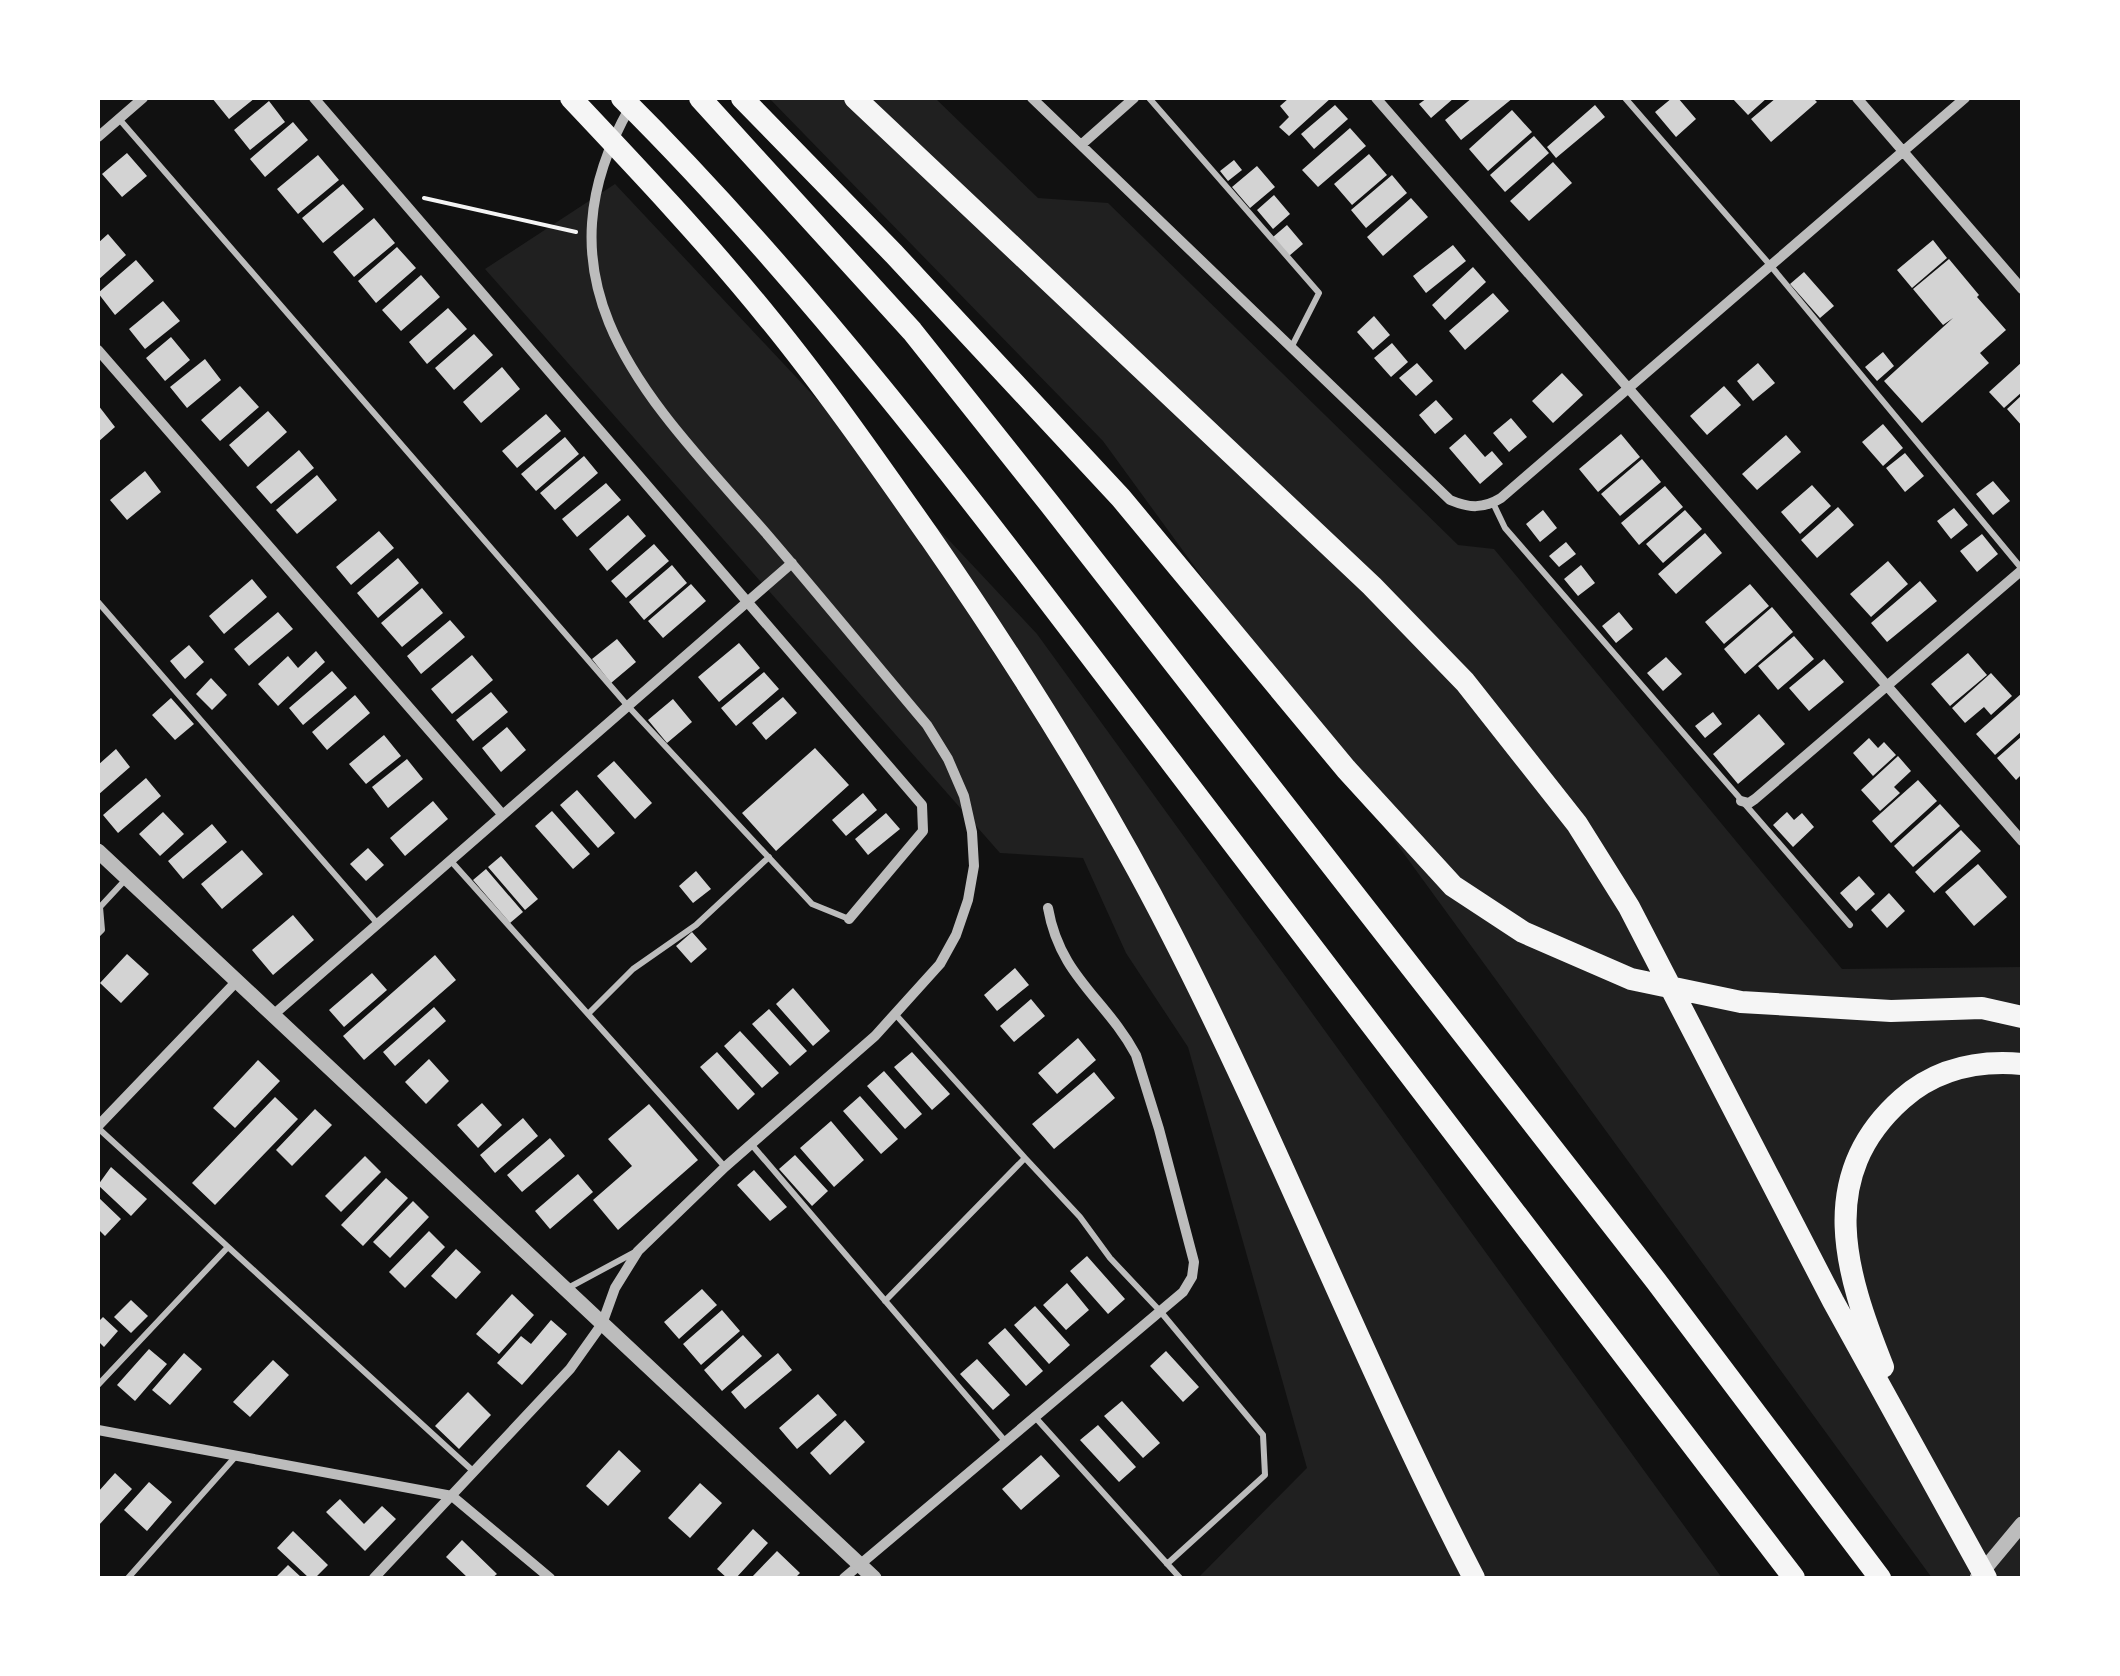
<svg xmlns="http://www.w3.org/2000/svg" width="2120" height="1676" font-family="Overpass,sans-serif">
<style>
.green{fill:#202020}
.building{fill:#d3d3d3}
.lines{fill:none;stroke-linecap:round;stroke-linejoin:round}
.path{stroke:#f5f5f5;stroke-width:4}
.service{stroke:#bcbcbc;stroke-width:6}
.minor{stroke:#bcbcbc;stroke-width:10}
.tertiary{stroke:#bcbcbc;stroke-width:15}
.motorway{stroke:#f5f5f5;stroke-width:22}
</style>
<rect width="100%" height="100%" fill="#111"/>
<path class="green" d="M769,98H935L1038,198L1108,203L1458,545L1494,549L1842,969L2022,967V1578H1932L1103,441Z
M615,184L1037,634L1722,1578H1198L1307,1468L1188,1047L1126,953L1083,858L1000,853L485,269Z"/>
<path class="building" d="M212,98H255L229,119Z
M1289,98H1331L1289,136L1279,127L1289,117L1280,106Z
M1427,98H1454L1431,118L1419,104Z
M1472,98H1513L1461,140L1445,120Z
M1672,98H1678L1696,119L1676,137L1655,112Z
M1732,98H1767L1748,115Z
M1776,98H1813L1817,102L1771,142L1751,119Z
M269,101L285,122L250,150L234,130Z
M1335,105L1348,119L1314,149L1301,134Z
M1595,105L1605,117L1556,158L1547,147Z
M1512,110L1532,132L1488,171L1469,149Z
M293,122L308,140L265,177L250,159Z
M1350,128L1366,146L1318,187L1302,170Z
M1534,136L1549,153L1505,192L1490,175Z
M127,153L147,176L122,197L102,174Z
M1369,154L1387,175L1352,205L1334,184Z
M318,155L339,180L298,214L277,189Z
M1234,160L1242,170L1228,181L1220,171Z
M1553,162L1572,183L1529,221L1510,201Z
M1257,166L1275,187L1250,208L1232,187Z
M1392,175L1407,193L1366,228L1351,210Z
M343,184L364,209L323,243L302,218Z
M1274,195L1290,214L1273,229L1257,210Z
M1411,198L1428,217L1383,256L1367,237Z
M374,218L395,243L354,277L333,252Z
M1287,225L1303,244L1289,256L1273,237Z
M108,234L126,255L98,280V243Z
M1933,240L1947,258L1912,288L1897,270Z
M1453,245L1466,261L1426,293L1413,276Z
M397,247L416,268L376,303L358,281Z
M1949,259L1979,295L1977,297L2006,330L1980,353L1989,363L1922,423L1884,381L1953,318L1943,325L1913,289Z
M136,260L154,281L115,315L98,293Z
M1473,267L1486,282L1445,320L1432,305Z
M1804,272L1834,306L1820,318L1790,284Z
M421,275L440,297L401,331L382,310Z
M1493,293L1509,311L1465,350L1449,331Z
M163,301L180,321L145,349L129,329Z
M448,308L467,329L427,364L409,342Z
M1374,316L1390,335L1373,350L1357,332Z
M474,334L493,355L454,390L435,368Z
M171,337L190,360L165,381L146,358Z
M1392,343L1408,362L1391,377L1374,358Z
M1883,352L1894,366L1877,381L1865,367Z
M205,359L221,380L187,408L170,387Z
M2022,362V392L2004,408L1989,392Z
M1417,363L1433,381L1416,396L1399,378Z
M1758,363L1775,383L1753,401L1737,381Z
M502,367L520,389L481,423L463,402Z
M1562,373L1583,395L1553,423L1532,401Z
M240,386L259,407L220,441L201,420Z
M1724,386L1741,405L1707,435L1690,416Z
M2022,395V426L2007,409Z
M1436,400L1453,419L1435,434L1419,415Z
M98,405L115,427L98,442Z
M268,411L287,432L248,467L229,445Z
M546,414L561,431L517,468L502,451Z
M1511,418L1527,437L1509,452L1493,433Z
M1883,424L1903,448L1883,466L1862,442Z
M1465,434L1485,457L1492,451L1503,464L1480,484L1449,448Z
M1621,434L1640,457L1598,492L1579,469Z
M1786,435L1801,452L1757,490L1742,474Z
M565,437L579,454L536,491L521,474Z
M299,450L314,468L271,504L256,487Z
M1905,453L1924,476L1905,492L1886,468Z
M584,456L598,473L555,510L540,493Z
M1642,459L1661,482L1620,516L1601,494Z
M145,471L161,492L127,520L110,500Z
M317,475L337,500L297,534L276,510Z
M1993,481L2010,501L1993,515L1976,494Z
M606,483L621,500L577,537L562,519Z
M1812,485L1831,506L1800,534L1781,512Z
M1665,486L1683,507L1639,545L1621,523Z
M1838,507L1854,525L1817,558L1801,540Z
M1954,508L1968,525L1951,539L1937,521Z
M1543,510L1557,528L1540,542L1526,524Z
M1685,510L1702,529L1663,563L1646,544Z
M628,515L646,536L607,571L589,549Z
M379,531L394,548L351,585L336,567Z
M1705,533L1722,553L1676,594L1658,574Z
M1982,534L1998,554L1977,572L1960,551Z
M1566,542L1576,554L1559,567L1549,556Z
M654,544L669,561L626,598L611,581Z
M398,558L419,583L378,618L357,593Z
M1888,561L1908,584L1871,617L1850,594Z
M672,565L687,583L644,620L629,602Z
M1581,565L1595,583L1578,596L1564,579Z
M252,579L267,597L224,634L209,616Z
M1920,581L1937,601L1887,642L1871,623Z
M691,584L706,601L663,638L648,621Z
M1750,584L1769,606L1724,644L1705,622Z
M422,588L443,613L402,647L381,623Z
M1772,607L1793,632L1745,674L1724,649Z
M278,612L293,629L249,666L234,649Z
M1619,612L1633,629L1616,643L1602,626Z
M450,620L465,637L421,674L407,656Z
M1794,636L1814,659L1778,690L1758,666Z
M617,639L636,662L611,683L592,659Z
M739,643L760,668L719,702L698,677Z
M189,645L204,662L185,679L170,661Z
M316,651L325,662L278,706L258,684L288,656L298,668Z
M1968,653L1987,675L1950,706L1931,684Z
M472,655L493,680L452,714L431,689Z
M1666,657L1682,674L1663,691L1647,673Z
M1824,659L1844,682L1809,711L1789,688Z
M332,671L347,688L303,725L289,708Z
M764,672L779,689L736,726L721,708Z
M1991,673L2012,696L1991,715L1984,707L1965,723L1952,708Z
M211,678L227,695L212,710L196,694Z
M491,692L508,712L473,741L456,720Z
M2022,693V731L1995,755L1976,734Z
M355,695L370,713L327,750L312,732Z
M783,697L797,713L766,740L752,723Z
M171,698L194,724L175,740L152,715Z
M673,699L692,722L667,743L648,720Z
M1713,712L1722,724L1705,738L1695,726Z
M1759,714L1785,744L1738,784L1713,754Z
M507,727L526,750L501,772L482,748Z
M384,735L401,756L366,784L349,764Z
M2022,736V774L2016,780L1997,758Z
M1869,738L1878,748L1884,742L1896,755L1873,776L1853,753Z
M815,748L849,785L776,851L742,813Z
M116,749L130,767L98,795V765Z
M1898,756L1911,771L1894,787L1900,793L1880,811L1861,790Z
M407,759L423,779L388,808L372,787Z
M614,761L652,803L635,819L597,776Z
M146,778L161,796L118,833L103,815Z
M1918,780L1937,801L1891,843L1872,821Z
M577,790L615,833L598,848L560,805Z
M863,793L877,810L846,836L832,820Z
M433,801L448,819L405,856L390,838Z
M1940,804L1960,826L1913,867L1894,846Z
M552,811L590,854L573,869L535,826Z
M163,812L184,834L160,856L139,834Z
M1787,812L1794,820L1802,813L1814,827L1793,847L1773,825Z
M886,813L900,829L868,855L855,839Z
M212,824L227,842L183,879L168,861Z
M1961,830L1981,851L1934,893L1915,872Z
M368,848L384,865L366,881L350,864Z
M242,850L263,874L222,909L201,884Z
M501,856L538,899L525,910L488,867Z
M1978,864L2007,897L1974,926L1945,892Z
M486,869L523,912L510,923L473,880Z
M696,871L711,889L693,903L679,886Z
M1859,876L1875,894L1856,911L1840,893Z
M1889,893L1905,911L1887,928L1871,910Z
M293,915L314,940L273,975L252,950Z
M692,932L707,949L691,963L676,946Z
M127,954L149,974L121,1003L100,983Z
M435,955L456,980L364,1060L343,1036Z
M1015,968L1029,985L997,1011L984,995Z
M372,973L387,990L344,1027L329,1010Z
M793,988L830,1031L813,1046L776,1004Z
M1031,999L1045,1016L1014,1042L1000,1026Z
M434,1007L446,1021L395,1066L383,1052Z
M769,1009L807,1051L790,1066L752,1024Z
M740,1031L779,1073L762,1088L724,1046Z
M1078,1038L1096,1060L1057,1094L1038,1073Z
M717,1052L755,1094L738,1110L700,1067Z
M912,1052L950,1094L932,1110L894,1067Z
M429,1059L449,1081L426,1104L405,1082Z
M258,1060L280,1081L235,1128L213,1108Z
M884,1071L922,1114L905,1129L867,1086Z
M1094,1072L1115,1098L1054,1149L1032,1124Z
M860,1096L898,1139L881,1154L843,1111Z
M275,1097L298,1119L215,1205L192,1183Z
M482,1103L502,1125L478,1148L457,1125Z
M649,1104L698,1160L618,1230L593,1200L632,1166L608,1139Z
M315,1109L332,1125L292,1166L276,1150Z
M523,1118L538,1136L495,1173L480,1155Z
M831,1121L864,1160L834,1187L800,1148Z
M550,1138L565,1156L522,1192L507,1175Z
M795,1155L828,1191L812,1206L779,1169Z
M365,1156L381,1172L341,1212L325,1196Z
M111,1167L147,1199L131,1216L98,1185Z
M754,1170L787,1207L770,1221L737,1185Z
M578,1174L593,1192L550,1229L535,1211Z
M386,1178L408,1198L363,1246L341,1225Z
M98,1197L121,1219L105,1236L98,1229Z
M413,1201L429,1217L390,1258L373,1242Z
M429,1231L445,1247L405,1288L389,1272Z
M456,1249L481,1272L456,1299L431,1276Z
M1087,1256L1125,1299L1108,1314L1070,1271Z
M1067,1283L1089,1310L1066,1330L1043,1305Z
M702,1289L717,1305L679,1339L664,1322Z
M512,1294L534,1315L499,1354L476,1334Z
M131,1300L148,1316L131,1333L114,1317Z
M1035,1306L1070,1345L1049,1364L1014,1325Z
M722,1310L740,1331L701,1365L683,1344Z
M103,1317L118,1331L104,1347L98,1341V1322Z
M551,1320L567,1334L522,1385L497,1363L521,1336L531,1344Z
M1005,1328L1043,1371L1026,1386L988,1343Z
M743,1335L762,1356L722,1391L704,1370Z
M149,1349L167,1364L135,1401L117,1385Z
M1166,1351L1199,1387L1183,1402L1150,1366Z
M184,1353L202,1369L170,1405L152,1390Z
M778,1353L792,1370L745,1409L731,1392Z
M977,1359L1010,1395L993,1410L960,1374Z
M273,1360L289,1375L250,1417L233,1402Z
M468,1392L491,1415L459,1449L435,1426Z
M818,1394L837,1415L797,1449L779,1428Z
M1122,1401L1160,1443L1143,1458L1104,1416Z
M845,1420L865,1442L830,1475L810,1453Z
M1098,1425L1136,1467L1119,1482L1080,1440Z
M619,1450L641,1471L608,1506L586,1486Z
M1041,1455L1060,1476L1021,1510L1002,1489Z
M115,1473L132,1489L99,1525L98,1492Z
M149,1482L172,1502L147,1531L124,1510Z
M700,1483L722,1503L690,1538L668,1518Z
M340,1499L364,1524L382,1506L396,1519L365,1551L326,1512Z
M753,1529L768,1543L736,1578H727L717,1569Z
M293,1531L328,1565L315,1578H309L277,1548Z
M462,1540L497,1574L492,1578H468L446,1557Z
M777,1551L800,1573L795,1578H751Z
M288,1565L302,1578H275Z"/>
<g class="lines">
<path class="path" d="M424,198L576,232"/>
<path class="service" d="M1149,98L1319,293L1292,346
M1625,98L1770,265L2022,569
M120,120L627,705L812,904L849,919
M1493,503L1505,528L1850,925
M98,602L377,923
M450,860L725,1167
M98,934L102,930L100,907L126,879
M588,1014L633,969L696,925L769,857
M98,1128L473,1471
M752,1145L1005,1441
M1025,1158L1080,1217L1110,1258L1160,1311L1263,1435L1265,1475L1167,1564
M568,1288L637,1251
M885,1301L1025,1158L896,1015
M98,1385L228,1247
M1035,1417L1180,1578
M128,1578L236,1456"/>
<path class="minor" d="M314,98L922,805L923,831L849,919
M1032,98L1450,500C1469,508 1483,509 1501,498L1965,98
M1376,98L2022,841
M1857,98L2022,289
M98,137L143,98
M1081,145L1134,98
M98,350L502,814
M1741,801L1749,803L1755,799L2022,570
M272,1016L792,563
M98,1126L236,982
M98,1430L452,1496L550,1578
M374,1578L570,1369L602,1324L615,1288L638,1251L725,1167L875,1036L940,964L956,935L968,900L974,866L972,832L964,796L948,759L927,725C873,661 820,596 765,532C651,402 527,288 630,107
M844,1578L1183,1292L1192,1277L1194,1262L1159,1129L1136,1055C1106,999 1060,977 1048,908"/>
<path class="tertiary" d="M98,851L874,1578
M1977,1578L2022,1524"/>
<path class="motorway" d="M571,98C639,170 707,242 770,320C827,390 879,465 931,539C1019,666 1102,797 1172,935C1280,1146 1365,1368 1474,1578
M622,98C826,301 998,535 1172,763C1379,1035 1587,1307 1794,1578
M700,98L912,331L1049,503L1656,1281L1880,1578
M742,98L894,254L1121,498L1346,769L1453,886L1523,932L1631,979L1741,1002L1891,1011L1982,1008L2022,1017
M855,98L1372,586L1465,682L1577,824L1629,907L1833,1301L1986,1578
M1883,1367C1845,1272 1815,1176 1902,1099C1936,1069 1978,1060 2022,1064"/>
</g>
<rect width="2120" height="1676" fill="none" stroke="#ffffff" stroke-width="200"/>
</svg>
